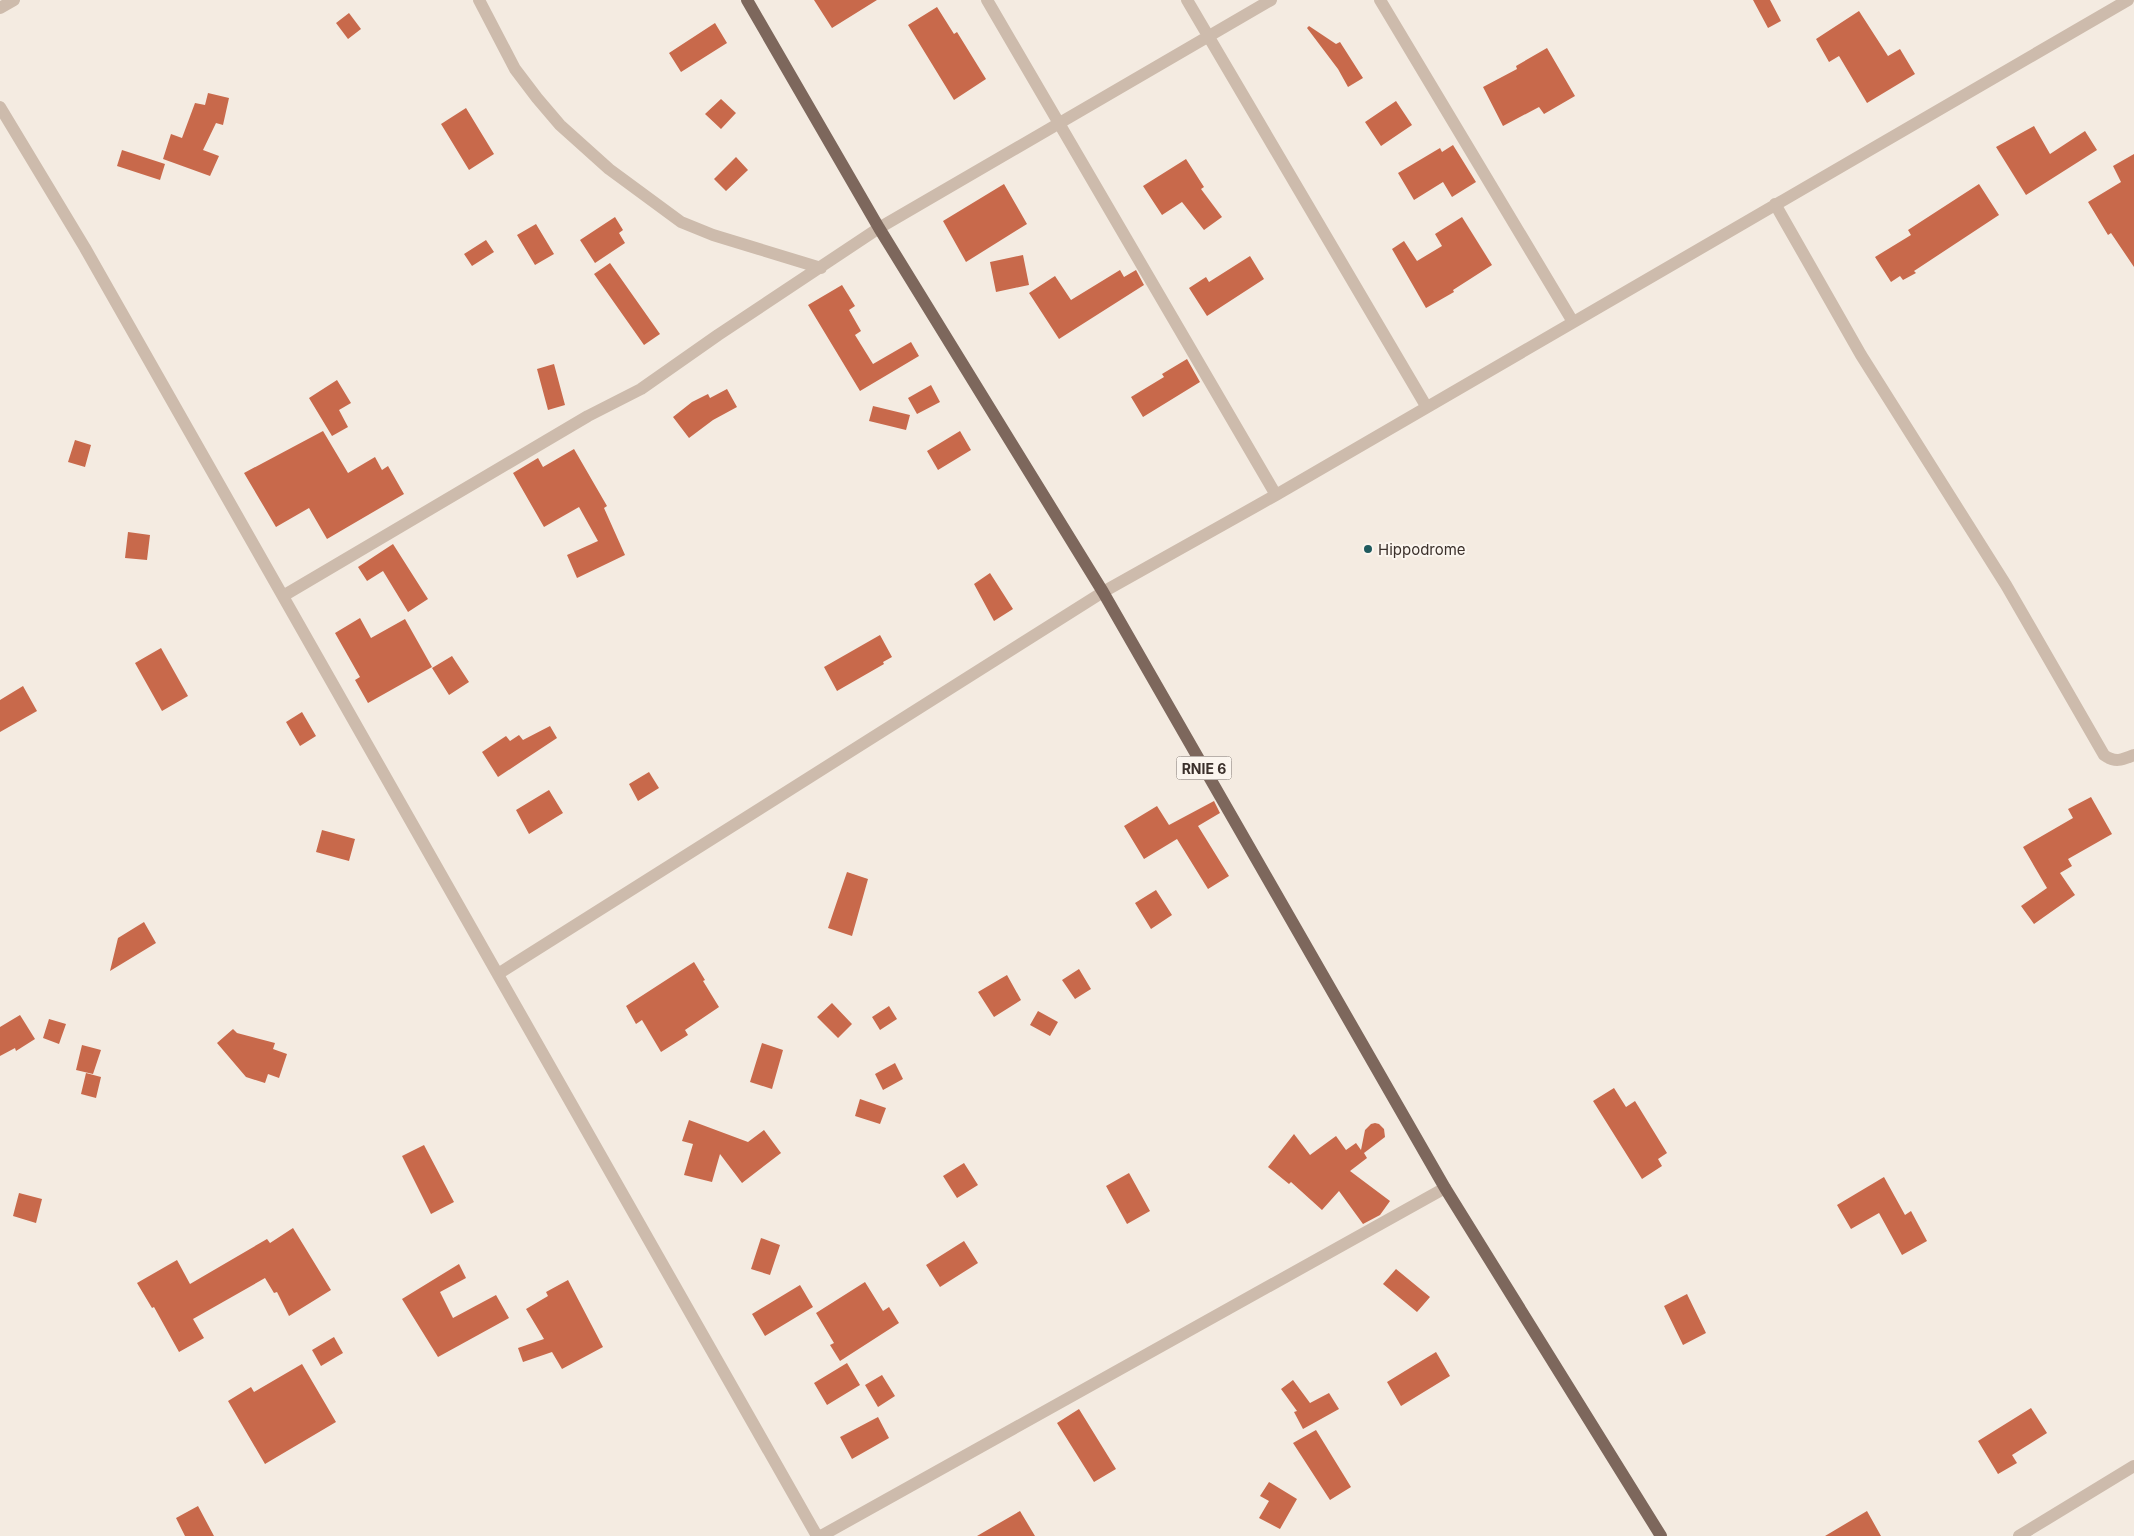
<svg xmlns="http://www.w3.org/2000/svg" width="2134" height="1536" font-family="Inter,sans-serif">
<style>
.building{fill:#c8694b}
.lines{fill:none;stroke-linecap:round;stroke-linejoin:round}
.minor{stroke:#cdbbac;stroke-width:12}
.primary{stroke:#7d675c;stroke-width:12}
.poi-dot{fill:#1f5a5e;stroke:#fbf5ee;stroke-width:2}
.labels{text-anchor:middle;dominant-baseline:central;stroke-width:4;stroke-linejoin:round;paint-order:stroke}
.shield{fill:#fbf5ee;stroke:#756b66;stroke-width:1}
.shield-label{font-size:14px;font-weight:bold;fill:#3b302b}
.poi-label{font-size:15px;fill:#3b302b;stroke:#fbf5ee;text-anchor:start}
</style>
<rect width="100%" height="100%" fill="#f4ebe1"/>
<path class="building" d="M814,0H877L832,28Z
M1753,0H1770L1781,21L1768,28Z
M937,7L954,34L957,32L986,79L954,100L908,25Z
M1859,11L1888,56L1900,49L1915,74L1867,103L1839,56L1829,62L1816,39Z
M349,13L361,29L348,39L336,23Z
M715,23L727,43L681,72L669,53Z
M1309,26L1336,44L1340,42L1363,78L1348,87L1338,69L1307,28Z
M1547,48L1575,96L1544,114L1539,107L1503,126L1483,87L1517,69L1516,66Z
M208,93L229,98L223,125L216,123L203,150L219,156L210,176L163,159L171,134L182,138L195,103L205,105Z
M721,99L736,113L721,129L705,114Z
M1396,101L1412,125L1381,146L1365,122Z
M466,108L494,154L469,170L441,124Z
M2034,126L2050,154L2085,131L2097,150L2026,195L1996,147Z
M1453,145L1476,182L1452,197L1443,182L1414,200L1398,173L1440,148L1442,152Z
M122,150L165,164L160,180L117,166Z
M2134,154V267L2111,233L2108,235L2088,202L2121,182L2113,166Z
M736,157L748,170L726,191L714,179Z
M1186,159L1204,187L1201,189L1222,217L1204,230L1182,202L1162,215L1143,186Z
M1004,184L1027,224L966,262L943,221Z
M1979,184L1999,215L1914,271L1916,273L1903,280L1900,276L1891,282L1875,257L1911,235L1908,230Z
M615,217L623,230L619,233L625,243L595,263L580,240Z
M1462,217L1492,265L1453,290L1454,292L1426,308L1392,249L1404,241L1417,261L1442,246L1435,234Z
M536,224L554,254L535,265L517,235Z
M486,240L494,252L472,266L464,254Z
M1023,255L1029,285L996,292L990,262Z
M1250,256L1264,279L1207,316L1189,288L1206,277L1209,282Z
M610,263L660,334L644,345L594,274Z
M1120,270L1124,277L1136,270L1144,285L1059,339L1029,293L1055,276L1071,300Z
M842,285L855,306L849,310L861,331L855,335L873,364L911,342L919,356L860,391L808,305Z
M1187,359L1200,382L1143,417L1131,397L1164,377L1162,374Z
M554,364L565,405L548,410L537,369Z
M337,380L351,403L339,410L348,427L332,436L309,398Z
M931,385L940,402L917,414L908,398Z
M727,389L737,407L713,420L689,438L673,417L692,402L708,394L710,398Z
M873,406L910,415L906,430L869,421Z
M323,431L348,473L375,457L382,470L388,466L404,494L327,539L309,508L276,527L244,473Z
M960,431L971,450L938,470L927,451Z
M75,440L91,445L85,467L68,462Z
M574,449L607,506L604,508L625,555L577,578L567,555L598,541L579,507L544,527L513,473L538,458L543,467Z
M128,532L150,535L147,560L125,558Z
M393,544L428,599L408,612L383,571L367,581L358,567Z
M990,573L1013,609L994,621L974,584Z
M360,618L371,638L405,619L432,667L368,703L355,680L360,677L335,633Z
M880,635L892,657L883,662L884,664L837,691L824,667Z
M161,648L188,696L162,711L135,663Z
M452,656L469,682L449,695L432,668Z
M23,686L37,711L0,732V700Z
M302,712L316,736L300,746L286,722Z
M550,726L557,738L498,777L482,752L506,736L510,741L519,735L523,740Z
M649,772L659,788L638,801L629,784Z
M549,790L563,813L529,834L516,810Z
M2091,797L2112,834L2068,859L2072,866L2060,873L2075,895L2034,924L2021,906L2047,888L2023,847L2073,818L2068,809Z
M1214,801L1220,813L1198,826L1229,876L1208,889L1177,839L1144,859L1124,826L1157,806L1169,825Z
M322,830L355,839L349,861L316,852Z
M847,872L868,879L852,936L828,928Z
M1156,890L1172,915L1151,929L1135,903Z
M144,922L156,943L110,971L118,938Z
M694,962L705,980L703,981L719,1007L685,1030L688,1035L661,1052L642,1020L636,1024L626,1006Z
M1079,969L1091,989L1075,999L1062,980Z
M1007,975L1021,1000L994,1017L978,992Z
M832,1003L852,1024L838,1038L817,1017Z
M889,1006L897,1019L880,1030L872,1017Z
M1038,1011L1058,1022L1050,1036L1030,1025Z
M20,1015L35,1039L16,1051L15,1048L0,1056V1027Z
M49,1019L66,1024L59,1044L43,1038Z
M233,1029L237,1033L275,1043L273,1049L287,1054L279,1078L268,1074L265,1083L246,1077L217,1043Z
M762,1043L783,1050L772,1089L750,1082Z
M82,1045L101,1050L93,1074L76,1070Z
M895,1063L903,1079L883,1090L875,1074Z
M86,1073L101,1077L96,1098L81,1094Z
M1614,1088L1626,1107L1635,1101L1667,1153L1658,1159L1662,1166L1642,1179L1593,1101Z
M860,1099L886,1108L880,1124L855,1116Z
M689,1120L748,1142L764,1130L781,1153L742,1183L720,1154L712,1182L684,1175L693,1144L682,1141Z
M1375,1123L1379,1124L1384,1129L1385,1137L1364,1153L1367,1158L1350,1171L1390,1201L1380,1215L1363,1224L1339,1191L1322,1210L1291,1182L1289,1184L1268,1167L1294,1134L1310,1155L1336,1136L1346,1150L1356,1143L1361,1150L1365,1130L1371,1124Z
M424,1145L454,1202L431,1214L402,1156Z
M964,1163L978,1185L957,1198L943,1176Z
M1129,1173L1150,1211L1127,1224L1106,1186Z
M1884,1177L1905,1215L1911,1211L1927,1241L1902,1255L1879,1213L1851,1229L1837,1205Z
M19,1193L42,1199L36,1223L13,1216Z
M293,1228L331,1290L289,1316L277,1292L274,1293L265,1278L193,1319L204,1338L179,1352L154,1307L152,1308L137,1283L177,1260L190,1284L267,1239L270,1243Z
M761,1238L780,1245L770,1275L751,1269Z
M964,1241L978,1263L940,1287L926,1265Z
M459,1264L466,1278L440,1292L453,1318L496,1295L509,1318L438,1357L402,1299Z
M1396,1269L1430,1297L1417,1312L1383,1284Z
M568,1280L603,1347L562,1369L552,1352L523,1362L518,1348L544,1339L526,1309L548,1296L546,1292Z
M865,1282L883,1311L889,1307L899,1323L840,1361L830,1345L834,1343L816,1313Z
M800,1285L813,1307L765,1336L752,1314Z
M1687,1294L1706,1333L1683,1345L1664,1306Z
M334,1337L343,1353L321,1366L312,1350Z
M1436,1352L1450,1376L1401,1406L1387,1382Z
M847,1363L860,1385L827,1405L814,1383Z
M302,1364L336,1422L265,1464L228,1401L251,1387L254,1392Z
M882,1375L895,1396L878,1407L865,1385Z
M1293,1380L1310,1403L1329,1393L1339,1409L1303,1429L1294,1412L1297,1411L1281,1389Z
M2031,1408L2047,1433L2012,1455L2017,1463L1998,1474L1978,1441Z
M1079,1409L1116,1469L1094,1482L1057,1423Z
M878,1417L889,1438L852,1459L840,1437Z
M1316,1430L1351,1487L1330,1500L1293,1443Z
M1269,1482L1297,1499L1280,1529L1259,1518L1269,1501L1260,1496Z
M198,1506L214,1536H185L176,1518Z
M1020,1511L1035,1536H977Z
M1867,1511L1881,1536H1825Z"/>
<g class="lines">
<path class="minor" d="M479,0L515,69L537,98L560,125L609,169L681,222L713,235L821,268
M987,0L1276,495
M1187,0L1426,406
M1380,0L1573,322
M0,8L14,0
M0,107L85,248L817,1536
M1775,204L1861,355L2006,585L2104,755C2115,763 2122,760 2134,755
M283,596L588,416L641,389L718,335L879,228L1271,0
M498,974L1103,592L1276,495L2128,0
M821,1536L1445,1188
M2019,1536L2134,1466"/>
<path class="primary" d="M747,0L879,228L1103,592L1445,1188L1661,1536"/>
</g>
<circle class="poi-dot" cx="1368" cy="549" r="5"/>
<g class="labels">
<rect class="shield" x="1176.5" y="756.5" width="55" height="23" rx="4"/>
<g class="shield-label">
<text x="1204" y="768">RNIE 6</text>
</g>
<g class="poi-label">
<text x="1378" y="549">Hippodrome</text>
</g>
</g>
</svg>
